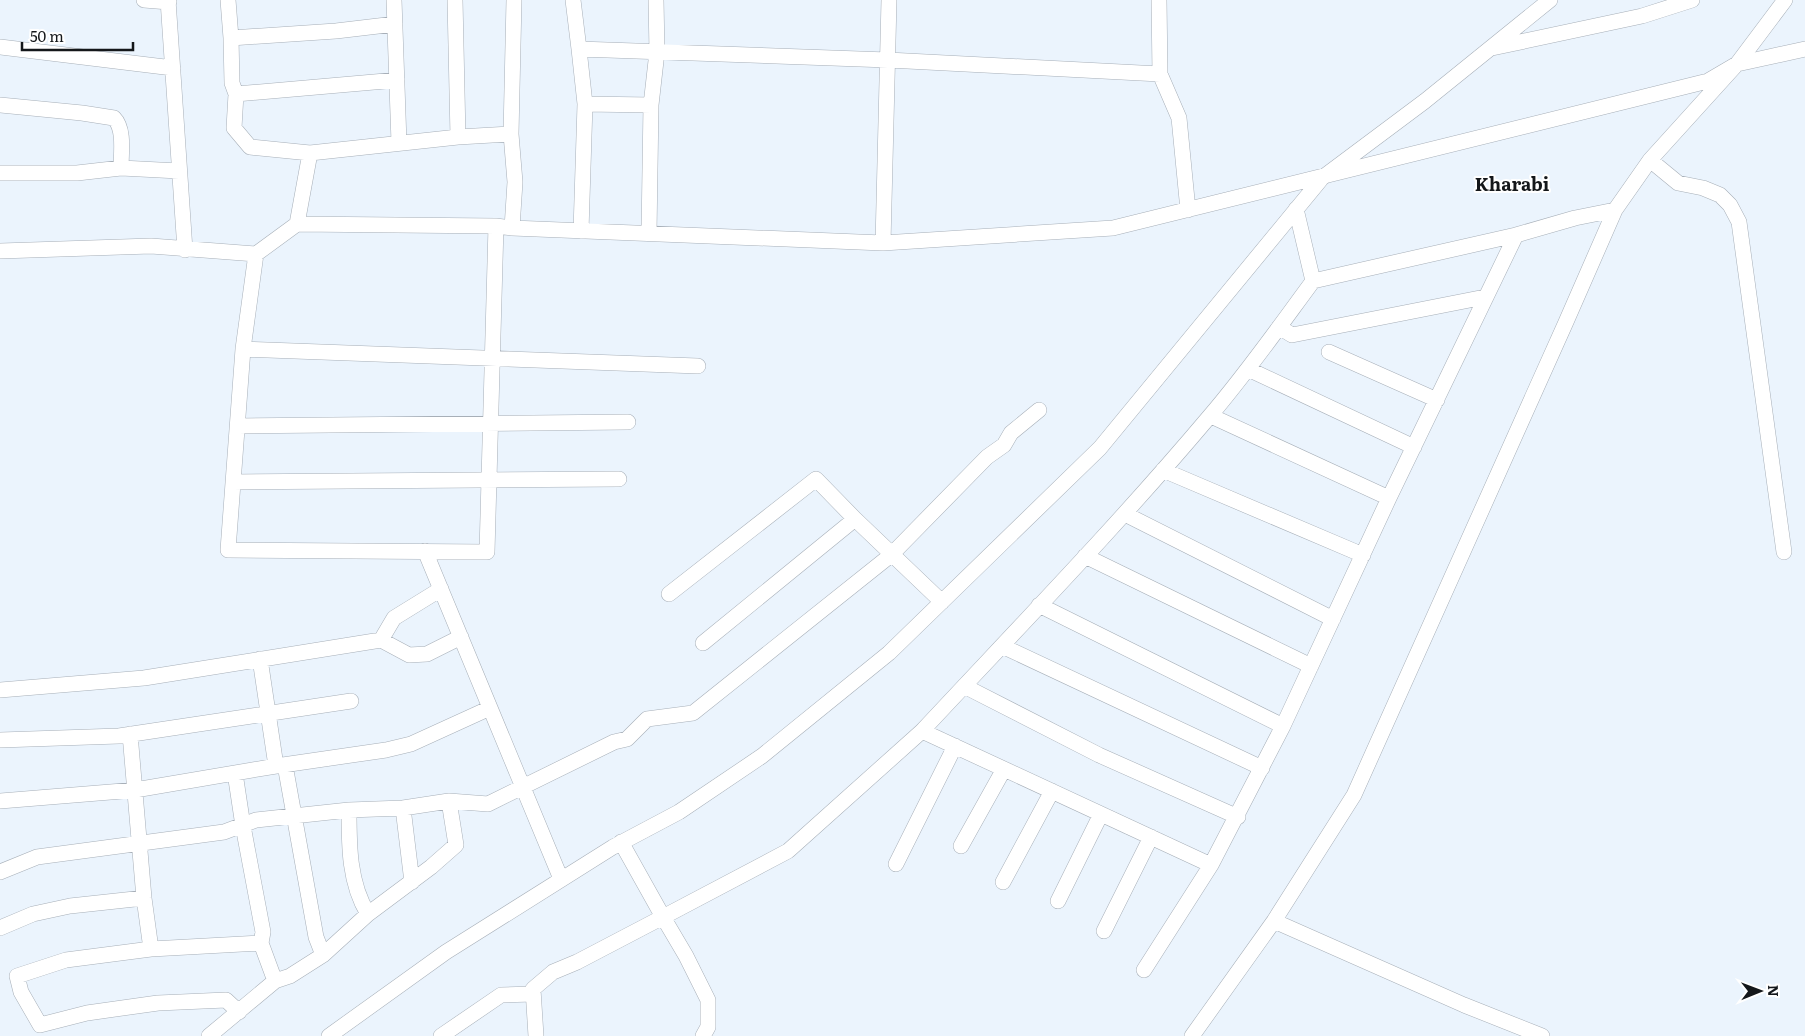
<svg xmlns="http://www.w3.org/2000/svg" width="1805" height="1036" font-family="Literata,serif">
<style>
.lines{fill:none;stroke-linecap:round;stroke-linejoin:round}
.minor-casing{stroke:#a7afb8;stroke-width:16}
.minor{stroke:#fff;stroke-width:15}
.labels{text-anchor:middle;dominant-baseline:central;stroke-width:4;stroke-linejoin:round;paint-order:stroke}
.quarter-label{font-size:18px;font-weight:bold;fill:#14171a;stroke:#fff}
</style>
<rect width="100%" height="100%" fill="#ebf4fd"/>
<g class="lines">
<g class="minor-casing">
<path id="minor" d="M144,0L169,2
M168,0L185,250
M228,0L231,38L232,83L236,94L234,128L250,147L310,153
M394,0L399,143
M573,0L579,49L888,60L1160,74L1179,118L1188,210
M1159,0L1160,74
M231,38L336,31L395,24
M0,47L173,68
M1492,48L1642,16L1692,0
M579,49L585,104L581,231
M236,94L397,80
M585,104L651,105
M0,105L82,113L114,118C125,129 121,154 121,168
M458,137L511,134
M1650,160L1678,183L1703,188L1720,195L1730,205L1739,222L1784,552
M0,173H77L121,168L179,171
M1296,209L1313,281L1516,235L1389,498L1283,726L1211,865L922,731C1019,627 1118,525 1209,417C1246,374 1279,327 1313,281
M297,224L310,153L458,137L455,0
M512,228L515,182L511,134L514,0
M649,233L651,105L657,52L656,0
M1516,235L1575,218L1615,210
M883,243L889,0
M0,251L151,246L256,254L297,224L496,226L512,228L883,243L1113,228L1708,81L1737,64L1805,49
M256,254L243,349L228,550L487,552L496,226
M1279,327L1292,335L1485,297
M243,349L698,366
M1329,352L1437,400
M1248,369L1414,447
M1211,416L1389,498
M238,426L628,422
M1163,470L1363,555
M233,482L619,479
M1125,514L1333,619
M855,519L942,602
M425,551L561,879
M1085,556L1311,666
M669,594L816,479L855,519L703,643
M1039,605L1283,726
M381,640L409,655L427,654L461,637
M1002,646L1262,768
M260,659L276,766
M964,686L1099,755L1238,817
M0,690L144,678L381,640L394,618L441,589
M130,734L144,898L151,949
M0,740L119,736L351,701
M285,765L316,937L323,955
M235,773L243,826L263,932L261,943L275,981
M0,801L135,790L276,766L386,750L411,744L490,708
M403,808L412,882
M349,810C349,846 349,883 368,914
M621,842L663,917L788,851L922,731
M961,846L1004,769
M896,864L955,746
M0,872L37,857L224,832L256,820L349,810L403,808L449,801L488,804L614,742L627,739L647,719L693,713L891,555L987,457L1004,445L1011,433L1039,410
M1003,882L1052,791
M1058,901L1101,814
M1274,921L1464,1005L1542,1036
M0,928L33,914L70,906L144,898
M1104,931L1151,837
M1144,970L1211,865
M239,1012L226,1000L158,1003L87,1013L40,1025L21,992L17,976L66,960L151,949L261,943
M209,1036L275,981L290,976L323,955L368,914L431,867L456,845L449,801
M329,1036L446,952L613,847L679,812L762,756L889,653L1100,448L1322,178L1425,101L1550,0
M441,1036L501,995L533,994
M536,1036L533,989L553,972L577,962L663,917L686,956L708,1000V1027L703,1036
M1192,1036L1274,921L1354,795L1566,322L1615,210L1650,160L1737,64L1785,0"/>
</g>
<use href="#minor" class="minor"/>
</g>
<g class="labels">
<g class="quarter-label">
<text x="1512" y="183">Kharabi</text>
</g>
</g>
<g transform="translate(1760 991) rotate(89)" stroke="#ffffff" stroke-width="4" paint-order="stroke">
<path d="M0-4L9 19L0 12L-9 19Z" fill="#14171a"/>
<text y="-8" font-size="14" font-weight="bold" text-anchor="middle" fill="#14171a">N</text>
</g>
<path d="M22 42v8h111v-8" fill="none" stroke="#14171a" stroke-width="2.5"/>
<text x="30" y="42" font-size="15" fill="#14171a" stroke="#ffffff" stroke-width="4" paint-order="stroke">50 m</text>
</svg>
